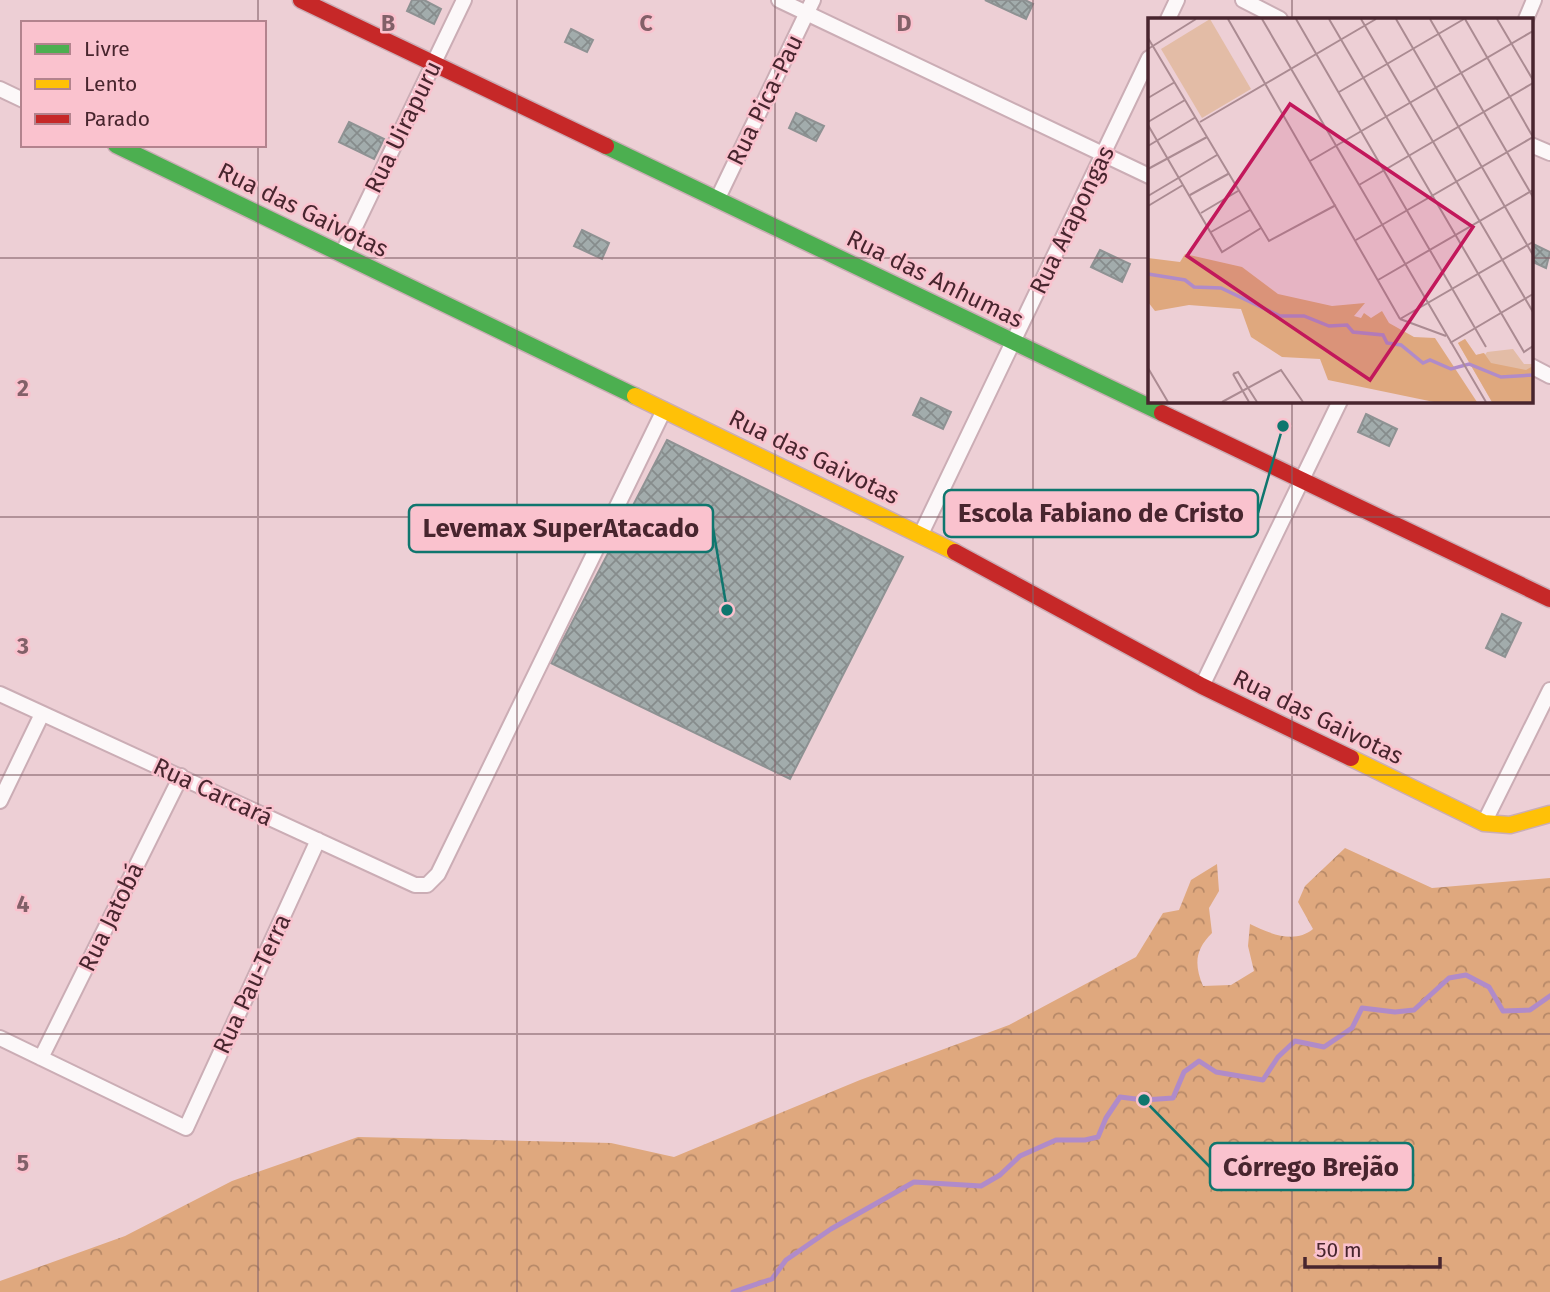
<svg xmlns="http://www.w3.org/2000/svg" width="1550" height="1292" font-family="'Fira Sans',sans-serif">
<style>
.forest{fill:url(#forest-crowns)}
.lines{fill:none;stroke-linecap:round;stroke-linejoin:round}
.stream{stroke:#b08bc9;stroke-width:5}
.building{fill:url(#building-cross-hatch);stroke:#8e9293;stroke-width:2}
.street-casing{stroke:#cbadb5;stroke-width:18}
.fast-casing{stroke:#cbadb5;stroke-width:19}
.slow-casing{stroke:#cbadb5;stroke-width:19}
.jam-casing{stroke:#cbadb5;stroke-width:19}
.street{stroke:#fcf8f9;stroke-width:14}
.fast{stroke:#4caf50;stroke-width:16}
.slow{stroke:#ffc107;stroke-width:16}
.jam{stroke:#c62828;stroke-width:16}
.grid{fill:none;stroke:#826068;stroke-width:2;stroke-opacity:0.55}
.labels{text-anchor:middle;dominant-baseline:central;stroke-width:5;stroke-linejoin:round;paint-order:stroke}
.street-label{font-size:24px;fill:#48252e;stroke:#fac2ce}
.inset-river{fill:none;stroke:#b08bc9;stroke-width:3.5}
.inset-road{fill:none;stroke:#ab8b92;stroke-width:2}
.view{fill:#c2185b;fill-opacity:0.15;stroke:#c2185b;stroke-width:3.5}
.inset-edge{fill:none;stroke:#48252e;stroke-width:3.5}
.grid-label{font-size:23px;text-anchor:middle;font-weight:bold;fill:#826068;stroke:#fac2ce;stroke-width:5;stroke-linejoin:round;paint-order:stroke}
.leader{fill:none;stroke:#0f766e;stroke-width:2.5}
.callout-dot{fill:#0f766e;stroke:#fac2ce;stroke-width:2.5}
.callout{fill:#fac2ce;stroke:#0f766e;stroke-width:2.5}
.callout-label{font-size:26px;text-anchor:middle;font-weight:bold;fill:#48252e}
</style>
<defs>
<pattern id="forest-crowns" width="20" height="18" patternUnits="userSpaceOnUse" patternTransform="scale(1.75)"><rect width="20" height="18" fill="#dfa87e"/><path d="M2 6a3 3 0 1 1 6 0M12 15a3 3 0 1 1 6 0" fill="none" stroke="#b78968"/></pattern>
<pattern id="building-cross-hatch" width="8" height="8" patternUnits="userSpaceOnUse" patternTransform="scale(1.75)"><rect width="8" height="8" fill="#a2acac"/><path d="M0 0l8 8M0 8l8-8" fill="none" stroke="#868c8c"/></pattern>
</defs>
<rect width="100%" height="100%" fill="#edcfd5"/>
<path class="forest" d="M1345,848L1432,888L1550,878V1292H0V1281L125,1236L232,1181L358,1137L611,1143L674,1157L860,1080L1009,1025L1136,957L1163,913L1179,910L1191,880L1217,864L1219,891L1209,908L1212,933C1195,950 1194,964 1203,986L1231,985L1254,971L1248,946L1250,924C1270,934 1295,944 1313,929L1298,902L1305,886Z"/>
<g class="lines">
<path class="stream" d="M733,1292L772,1279L786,1260L831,1229L914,1182L981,1186L1000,1175L1020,1156L1056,1140H1085L1098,1137L1106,1118L1120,1097L1144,1100L1173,1098L1184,1072L1199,1061L1216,1072L1263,1080L1278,1057L1295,1041L1324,1047L1352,1028L1362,1008L1395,1012L1414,1010L1449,978L1466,975L1489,987L1503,1011L1530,1010L1550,996"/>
</g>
<path class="building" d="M412,0H424L441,9L434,24L407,11Z
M985,0H1025L1033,4L1026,19Z
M571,29L593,40L587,52L565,42Z
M796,113L824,126L816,141L789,128Z
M349,122L384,139L374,159L339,142Z
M582,230L609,243L602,259L574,246Z
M1531,243L1550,252L1546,268L1531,261Z
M1100,250L1130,264L1122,282L1091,267Z
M921,398L951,412L943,429L913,415Z
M1366,414L1397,429L1389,446L1358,432Z
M667,440L903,557L790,779L551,663Z
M1502,614L1521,623L1505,657L1486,648Z"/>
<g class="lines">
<g class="street-casing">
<path id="street" d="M779,0L1149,176
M1243,0L1280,19
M1168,19L1177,0
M1526,19L1534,0
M0,89L23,100
M1531,145L1550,153
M717,200L813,0
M342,254L464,0
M1531,366L1550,376
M921,534L1149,58
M1202,686L1340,401
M0,694L415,885H427L438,874L664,410
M0,801L42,714
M1484,823L1550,690
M0,1038L186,1128L318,840
M41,1058L181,776"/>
</g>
<g class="fast-casing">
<path id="fast" d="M116,145L635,396
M606,146L1162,413"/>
</g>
<g class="slow-casing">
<path id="slow" d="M635,396L955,552
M1351,758L1484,823L1510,825L1550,814"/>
</g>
<g class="jam-casing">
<path id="jam" d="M301,0L606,146
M1162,413L1550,599
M955,552L1202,686L1351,758"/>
</g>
<use href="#street" class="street"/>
<use href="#fast" class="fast"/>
<use href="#slow" class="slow"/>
<use href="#jam" class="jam"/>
</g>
<path class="grid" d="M258,0V23M517,0V1292M775,0V1292M1033,0V1292M1292,0V19M258,145V1292M0,258H1149M1531,258H1550M1292,401V1292M0,517H1550M0,775H1550M0,1034H1550"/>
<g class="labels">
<g class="street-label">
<text transform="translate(765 100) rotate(-64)">Rua Pica-Pau</text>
<text transform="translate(403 127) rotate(-64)">Rua Uirapuru</text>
<text transform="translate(303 210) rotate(26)">Rua das Gaivotas</text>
<text transform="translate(1072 220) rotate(-64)">Rua Arapongas</text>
<text transform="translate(935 279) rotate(26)">Rua das Anhumas</text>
<text transform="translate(814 457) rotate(26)">Rua das Gaivotas</text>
<text transform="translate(1318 717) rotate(26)">Rua das Gaivotas</text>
<text transform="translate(213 792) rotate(25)">Rua Carcará</text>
<text transform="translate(111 917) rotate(-64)">Rua Jatobá</text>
<text transform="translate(252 984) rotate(-65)">Rua Pau-Terra</text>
</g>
</g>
<g transform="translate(1148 18)">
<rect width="385" height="385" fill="#edcfd5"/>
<path d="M317,321L328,337L336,335L334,341L339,334L365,331L376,346H385V384H344L310,325Z" fill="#e3bca6"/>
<path d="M37,236L94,249L130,276L184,288L217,285L206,298L213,300L216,295L223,300L234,293L241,305L266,319L287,320L329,384H286L180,362L172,341L134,339L103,319L93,291L41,287L7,293L0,284V240L32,244ZM317,321L328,337L336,335L343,345L378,352L385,348V384H344L310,325Z" fill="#dfa87e"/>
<path d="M62,1L103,71L54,100L13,31Z" fill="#e3bca6"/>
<path class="inset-river" d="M0,256L37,262L46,269L73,270L132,298H156L181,308L199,307L205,314L235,317L239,325L253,327L275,345L282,342L303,351L321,346L353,359L385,357"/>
<path class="inset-road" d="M80,1L252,301M114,1L338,384M148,1L338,329M181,1L376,334L385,328M213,1L385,294M248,1L385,237M282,1L385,179M317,1L385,119M349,1L385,62M0,20L121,223L188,187M0,31L48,1M191,74L316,1M0,80L27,64M0,104L37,82M52,104L228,1M0,107L74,234L113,210M0,128L48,99M162,143L385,13M0,151L59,119M211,167L385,65M42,177L80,156M0,178L69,137M0,188L35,167M53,195L90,173M63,214L102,192M208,222L385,119M230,262L385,172M252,301L385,224M252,301L298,318M302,325L385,276M0,350L20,384M85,356L90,354L109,384M85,356L101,384M74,384L133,352L155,384"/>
<path class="view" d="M142,86L325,209L222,362L39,238Z"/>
<rect width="385" height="385" class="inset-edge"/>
</g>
<g class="grid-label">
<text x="388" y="31">B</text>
<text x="646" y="31">C</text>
<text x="904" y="31">D</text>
<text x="23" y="396">2</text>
<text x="23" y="654">3</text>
<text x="23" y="912">4</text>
<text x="23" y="1171">5</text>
</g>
<path class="leader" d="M1283 426L1258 513M727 610L713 528M1144 1100L1210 1167"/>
<g class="callout-dot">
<circle cx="1283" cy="426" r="7"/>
<circle cx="727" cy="610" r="7"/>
<circle cx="1144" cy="1100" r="7"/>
</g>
<g class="callout">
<rect x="944" y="490" width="314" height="47" rx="7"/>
<rect x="409" y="505" width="304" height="47" rx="7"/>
<rect x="1210" y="1143" width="203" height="47" rx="7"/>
</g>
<g class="callout-label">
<text x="1101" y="522">Escola Fabiano de Cristo</text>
<text x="561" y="537">Levemax SuperAtacado</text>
<text x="1311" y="1176">Córrego Brejão</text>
</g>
<rect x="21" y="21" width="245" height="126" fill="#fac2ce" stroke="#b3838e" stroke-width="2"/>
<rect x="35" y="44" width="35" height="10" fill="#4caf50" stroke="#b3838e" stroke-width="2"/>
<text x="84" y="56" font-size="21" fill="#48252e">Livre</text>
<rect x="35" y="79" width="35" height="10" fill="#ffc107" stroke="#b3838e" stroke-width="2"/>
<text x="84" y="91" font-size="21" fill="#48252e">Lento</text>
<rect x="35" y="114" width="35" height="10" fill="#c62828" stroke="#b3838e" stroke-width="2"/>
<text x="84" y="126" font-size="21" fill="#48252e">Parado</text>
<path d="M1305 1257v10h135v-10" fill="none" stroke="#48252e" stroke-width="3.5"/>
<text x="1316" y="1257" font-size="21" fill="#48252e" stroke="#fac2ce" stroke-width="5" paint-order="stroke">50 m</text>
</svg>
